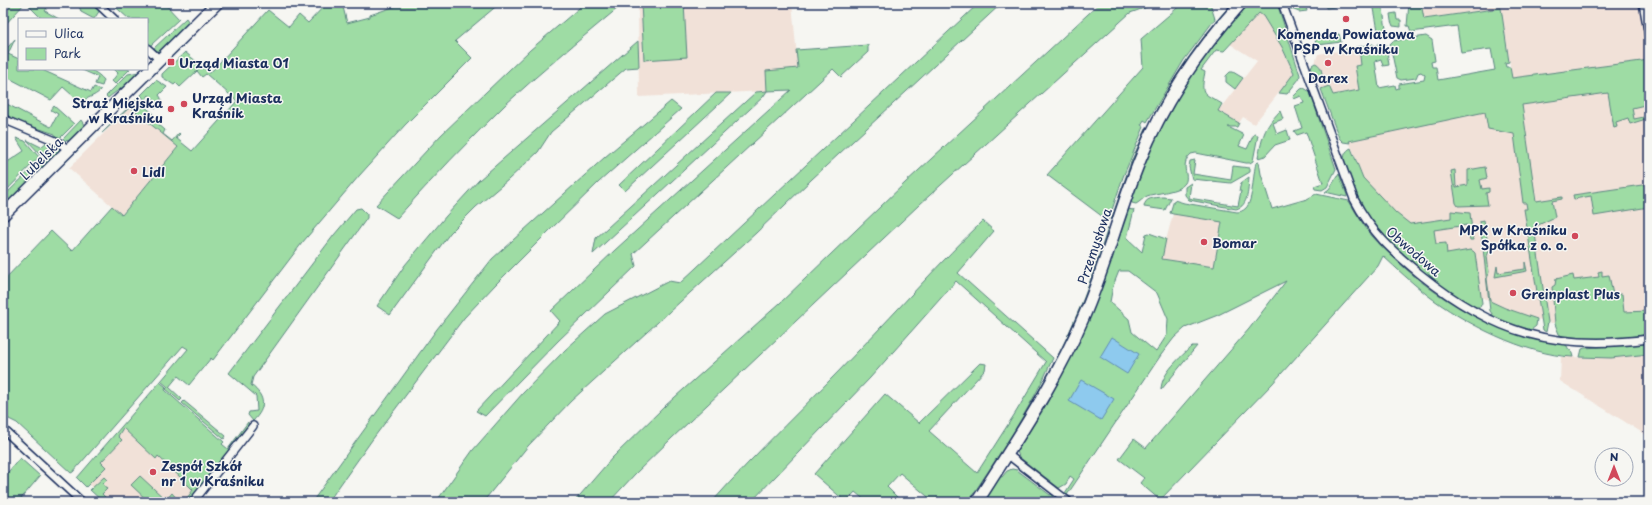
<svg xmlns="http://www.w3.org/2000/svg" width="1652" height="505" font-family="'Playpen Sans',sans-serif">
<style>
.built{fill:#f1e1d8}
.green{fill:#9edca4;stroke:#5c8681;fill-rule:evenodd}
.water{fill:#8ecaee;stroke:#608cb4}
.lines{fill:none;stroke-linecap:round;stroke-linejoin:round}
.street-casing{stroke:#1b2f5e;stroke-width:10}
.secondary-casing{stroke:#1b2f5e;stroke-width:14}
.street{stroke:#f6f6f2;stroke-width:7}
.secondary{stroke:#f6f6f2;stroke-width:11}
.poi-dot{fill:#d1495b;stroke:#f6f6f2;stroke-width:1.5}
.labels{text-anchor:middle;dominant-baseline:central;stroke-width:3;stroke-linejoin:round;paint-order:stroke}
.poi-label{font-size:13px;font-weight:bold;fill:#1b2f5e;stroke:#f6f6f2;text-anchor:start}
.street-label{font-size:13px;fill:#1b2f5e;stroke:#f6f6f2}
</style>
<rect width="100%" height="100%" fill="#f6f6f2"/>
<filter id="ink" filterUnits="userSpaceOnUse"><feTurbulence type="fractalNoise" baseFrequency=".025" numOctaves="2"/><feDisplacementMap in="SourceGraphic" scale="8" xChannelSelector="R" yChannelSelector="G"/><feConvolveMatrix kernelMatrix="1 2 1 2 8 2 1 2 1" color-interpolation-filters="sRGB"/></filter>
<g filter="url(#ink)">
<path class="built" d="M638,3H792L798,68L767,91L639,97Z
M1421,3H1639L1649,60L1512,78L1501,8L1423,19Z
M1259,13L1263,16L1282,47L1294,74L1254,124L1243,117L1239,123L1218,111L1257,61L1230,44Z
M1359,48L1361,65L1355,66L1359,90L1333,95L1329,86L1321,89L1318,79L1322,76V74L1320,67L1315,63L1318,54Z
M1649,87V319L1552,323L1518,314L1481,297L1368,191L1349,141L1436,121L1522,104Z
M130,107L178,147L122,215L69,168Z
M1173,214L1222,221L1214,267L1161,259Z
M1649,354V437L1560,381L1561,357L1611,358Z
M160,382L163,392L228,449L186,502H108L79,476Z"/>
<path class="green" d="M3,3H25L3,27Z
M28,3H38L47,8L45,11L59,19H42L29,6Z
M81,3H91L100,10L94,19L81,12L79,5Z
M111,3H141L146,7L150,3H164L179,19L151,45L147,41V19H129Z
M327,3H342L347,23L370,17V15L396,6L395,3H500L455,41L472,58L405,125L359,176L302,243L213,360L211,358L189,385L178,376L169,387L182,399L180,401L166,389L168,387L161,381L188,349L183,346L73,472L71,473L17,423L3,416L7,413L3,409V281L51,231L72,251L112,206L122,215L178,147L130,107L102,133L136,100L153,113L150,117L165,130L163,134L172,141L179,133L180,134L176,138L192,151L237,101L206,74L202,77L197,71L180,87L176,83L174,85L162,77V74L185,52L210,73L268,10L289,27L299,15L308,23Z
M585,3H624C584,36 544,69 506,104C468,141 432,179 397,218L376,205L441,135L530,50Z
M641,3H684L687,57L644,60Z
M979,3H1002L812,179L756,233L571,401L528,446L483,502H436L473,450L523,393L565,350L605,314L669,281L680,283Z
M1100,3H1149L1147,7L1130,13L919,205L672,438L635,474L609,502H574L612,458L665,406L780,303L905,183Z
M1183,3H1210L1215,19L1184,60L1147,122L1144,120L1141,125L1144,127L1123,177L1109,219L1107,220L1047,175L1143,67L1141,39Z
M1232,3H1234C1201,42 1177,76 1153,121L1150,122C1171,79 1200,39 1232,3Z
M1248,3H1277L1300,75L1299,79L1287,94L1279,93L1294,73L1282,47L1263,16L1259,13L1224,51L1216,50L1201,70L1205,72C1200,96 1203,92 1222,104L1218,111L1239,123L1237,127H1228L1244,135L1239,146L1247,149L1254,134L1258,135L1253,161L1250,163H1246L1196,153L1191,154C1179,165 1190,175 1185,183C1180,192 1154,193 1147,196C1143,198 1140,202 1136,204L1132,203L1131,200C1146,154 1168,107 1196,67C1212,45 1230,24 1248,3Z
M1287,3H1333L1335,7L1326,8L1325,3L1306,7L1307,11L1299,12L1289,8Z
M1373,3H1382L1386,29C1385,34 1383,35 1379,36Z
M1409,3H1421L1424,19L1501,8L1509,62L1505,63L1506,67H1510L1512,78L1649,60V104L1632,108L1634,119L1649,116V118L1630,124L1628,118L1616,122L1617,127L1614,128L1608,93L1522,105L1536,201L1562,197V199L1552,201L1555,217L1534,227L1548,322L1546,332L1543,330L1524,209H1527L1526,203H1523L1514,134L1488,129L1485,112L1349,141L1350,143L1343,142L1339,138L1321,89L1329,86L1333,95L1359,90L1355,66L1361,65L1359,48L1342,50L1373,44L1374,46H1377V44H1386L1389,65L1383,66L1381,59L1375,61L1379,88L1395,85L1396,89L1399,88V84L1424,80L1425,75L1421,72L1418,73L1416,78L1401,80L1397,78L1390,44L1393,41L1426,36L1432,40L1435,61L1431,62L1432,67H1436L1438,80L1495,70L1491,49L1461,53L1457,26L1411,32L1409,26H1407Z
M1396,13L1397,20H1401V27L1393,26L1391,21L1390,14Z
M186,18L188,21L187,25L161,51H156L153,49Z
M1339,34L1341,42L1318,45L1315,44L1316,38Z
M15,39L8,54L19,59V69H40L91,92L94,87L101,90C93,98 88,96 81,103L63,87L51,100L3,75V53Z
M638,41L639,67L626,68L551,132L538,152L508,180L476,207L450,233L390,315L377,306L405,265L446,216L479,180Z
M868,45V52L841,77L833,69L633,254L636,266L558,341L485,416L476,411L560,321L551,311L615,250L791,90L767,91L763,97L593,254L596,238L756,92L767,91L766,71L798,68L796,50Z
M1315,63C1321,65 1322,71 1322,76L1318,79L1314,77L1311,68L1312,65Z
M80,69C91,69 97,72 104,80L102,86L95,84L98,77Z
M114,69H130L115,84L112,81L118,73Z
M139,72C133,83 118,89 108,98L106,96L128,74Z
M1230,72H1233L1243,78L1235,89L1226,82V76Z
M156,80L167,87L159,95L161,98V103L156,108L154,107L157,102L149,95L145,100L141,95Z
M1304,88L1310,92L1336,169L1327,187L1322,190L1315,189L1314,186L1323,183L1306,132L1297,135L1294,131L1302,128L1295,106L1304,103L1301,96L1294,99L1293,97L1301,89Z
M716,93H731L625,191L619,185Z
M671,101L681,109L599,182L550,230L495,285L464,318L372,440L328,502H312L437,329L492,259L605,157Z
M3,102L51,127L58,114L51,110L54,106L74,124L59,139L55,138V134L16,121L3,112Z
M1280,111L1283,119L1273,123L1277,134L1287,130L1290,140L1275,145L1265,156L1258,158C1263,136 1263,129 1280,111Z
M81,120L83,123L84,127L70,141L62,140Z
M1146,129L1147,131L1126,179L1113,219L1111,220L1131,162Z
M16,138L25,141L39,157L3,194V165L24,151Z
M27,140L41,147L48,141L53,144L41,155Z
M56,145L60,149L59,152L3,207V197Z
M1351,148L1363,178L1396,213L1410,224L1451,218V211L1470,213L1473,240H1470L1467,225L1434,230L1436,244L1446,243L1447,254L1470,250L1473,251L1475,253L1482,303L1480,307C1467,310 1409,262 1398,251C1385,239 1374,225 1364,211C1358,201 1354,188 1350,177C1346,167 1339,154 1351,148Z
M1195,160L1193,174L1231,180L1233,166L1250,168V172L1231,183L1192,179L1189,167L1190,161Z
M1259,162L1261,174L1272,209L1307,199L1316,194L1349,201C1356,213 1363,225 1372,236C1379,244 1387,251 1394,258C1441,303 1499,336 1564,344L1567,346L1569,350H1571L1573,357C1526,355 1463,323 1426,294C1411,282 1397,269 1383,256L1378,266L1272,384L1160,500L1140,483L1144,478L1119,459L1134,439L1146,448L1249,329L1286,281L1218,315L1185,328L1174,338L1161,355L1067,495L1065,493L1074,479L1070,476L1066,484L1059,488L1019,457L1017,451L1046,405L1065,369L1127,209L1134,210L1127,238L1142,252L1146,234L1149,233L1166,239L1162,259L1214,267L1222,222L1173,214L1170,213L1174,200L1184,203L1237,212C1240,212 1243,211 1246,208C1253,201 1253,174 1256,163ZM1119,271H1128L1157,293L1168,319L1167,335L1156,352L1132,332L1129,319L1110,302L1113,286Z
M1485,167L1487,178L1480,180L1482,189L1489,188V192L1486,193L1488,205L1458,206L1456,203L1451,171L1455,170L1456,187L1468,185V170Z
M1339,174L1347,195V197L1325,192L1329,189Z
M1249,177C1248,188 1249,206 1236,209L1189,200L1185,195V187L1191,183L1189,198L1238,206L1241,191H1239L1241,183Z
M1649,184V207L1594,216L1591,196L1574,199L1573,195Z
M1163,197L1171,198L1165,210L1144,207C1145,197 1154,198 1163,197Z
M361,208L367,214V218L253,377L251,385C266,397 266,408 253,421L248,415L249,412L257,411L256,396L229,373L334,235L356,209Z
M1484,220L1489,251L1487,256L1489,272L1487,279L1490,301L1505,308L1537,319L1536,326L1531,330L1495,318L1490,311L1480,221Z
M983,221L994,231L958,273L1053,358C1031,409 998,456 968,502H934L900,473L887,487L902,502H867L855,492L846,502L814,474L885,394L919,423L980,363L986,364L985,370L929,431L977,473L1016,412L1046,362L956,281L870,378L751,502H712C759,449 811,401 859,350C901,307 940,262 983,221Z
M1108,228L1109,229L1077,319L1049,377L1015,434L1008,442C1032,402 1057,362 1075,319C1088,290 1098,258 1108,228Z
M1525,262L1527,271L1495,277L1497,266L1498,273L1525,269Z
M1602,271V276L1609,275L1613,295L1622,294L1624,312L1649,311V334C1631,337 1572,345 1559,334L1555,324L1552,287L1555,285L1556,279L1573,275L1574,280L1599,277L1598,272Z
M1649,343V354L1611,358L1580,357L1582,349L1585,348Z
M1192,346H1197L1161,390C1161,373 1181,357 1192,346Z
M160,382L166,387L165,390L224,442L222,444L228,449L248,422L249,426L190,502H184L193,490L186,483V474L183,473V480L158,456L156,459L123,428L118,436L122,440L101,462L106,467L86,487L77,478Z
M184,401L226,436L224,439L182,403Z
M20,458L40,476L18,502H3V478Z
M1012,469L1017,470L1050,495L1052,494L1055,502H1000L997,500L995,502H983L1000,476L1002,477L1007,471Z
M140,476L166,500L172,493L179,501L149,502L131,485Z
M104,477L107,480L103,484L107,489L102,494L108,500L106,502H103L90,490Z"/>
<path class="water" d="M1112,337L1139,354L1127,374L1100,357Z
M1081,380L1114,399L1101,420L1069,401Z"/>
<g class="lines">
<g class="street-casing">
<path id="street" d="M97,3L114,19
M1282,3L1354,199C1371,232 1392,251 1420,274C1494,334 1555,351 1649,339
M1643,3L1649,37
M147,48L160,60
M3,119L58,142L69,150
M3,429L82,502
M1007,454L1069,502
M193,502L253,426"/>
</g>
<g class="secondary-casing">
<path id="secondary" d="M3,215L217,3
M977,502C1016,440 1055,384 1084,316C1106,265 1119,211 1140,160C1163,102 1199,50 1241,3"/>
</g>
<use href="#street" class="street"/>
<use href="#secondary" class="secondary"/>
</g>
</g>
<g class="poi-dot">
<circle cx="1346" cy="19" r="4"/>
<rect x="167" y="58" width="8" height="8" rx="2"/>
<circle cx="1328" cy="63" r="4"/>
<circle cx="184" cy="104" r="4"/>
<circle cx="171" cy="109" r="4"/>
<circle cx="134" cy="171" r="4"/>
<circle cx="1575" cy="236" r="4"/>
<circle cx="1204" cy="242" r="4"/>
<circle cx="1513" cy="293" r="4"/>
<circle cx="153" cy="472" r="4"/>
</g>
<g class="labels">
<g class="poi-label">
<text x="1346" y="33" text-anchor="middle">Komenda Powiatowa<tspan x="1346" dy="15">PSP w Kraśniku</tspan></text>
<text x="179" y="62">Urząd Miasta 01</text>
<text x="1328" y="77" text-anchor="middle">Darex</text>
<text x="192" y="97">Urząd Miasta<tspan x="192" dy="15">Kraśnik</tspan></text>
<text x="163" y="102" text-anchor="end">Straż Miejska<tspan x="163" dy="15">w Kraśniku</tspan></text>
<text x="142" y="171">Lidl</text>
<text x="1567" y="229" text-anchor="end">MPK w Kraśniku<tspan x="1567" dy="15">Spółka z o. o.</tspan></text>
<text x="1212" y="242">Bomar</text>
<text x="1521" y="293">Greinplast Plus</text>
<text x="161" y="465">Zespół Szkół<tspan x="161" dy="15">nr 1 w Kraśniku</tspan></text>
</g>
<g class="street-label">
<text transform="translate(41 158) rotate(-45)">Lubelska</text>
<text transform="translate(1094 246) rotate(-71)">Przemysłowa</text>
<text transform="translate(1414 251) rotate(41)">Obwodowa</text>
</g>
</g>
<rect width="1652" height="505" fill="none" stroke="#f6f6f2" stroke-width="16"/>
<rect x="8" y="8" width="1636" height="489" fill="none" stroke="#1b2f5e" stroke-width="1.5" filter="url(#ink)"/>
<rect x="18" y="18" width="130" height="52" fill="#f6f6f2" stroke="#9ea6b7"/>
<rect x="26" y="31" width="20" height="6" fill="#f6f6f2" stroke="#9ea6b7"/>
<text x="54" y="38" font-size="12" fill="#1b2f5e">Ulica</text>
<rect x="26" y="48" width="20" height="12" fill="#9edca4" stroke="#9ea6b7"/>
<text x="54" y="58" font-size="12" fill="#1b2f5e">Park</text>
<g transform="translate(1614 467)"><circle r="19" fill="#f6f6f2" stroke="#9ea6b7"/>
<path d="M0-3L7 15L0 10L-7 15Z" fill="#d1495b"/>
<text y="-6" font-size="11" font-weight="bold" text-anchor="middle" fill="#1b2f5e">N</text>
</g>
</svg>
